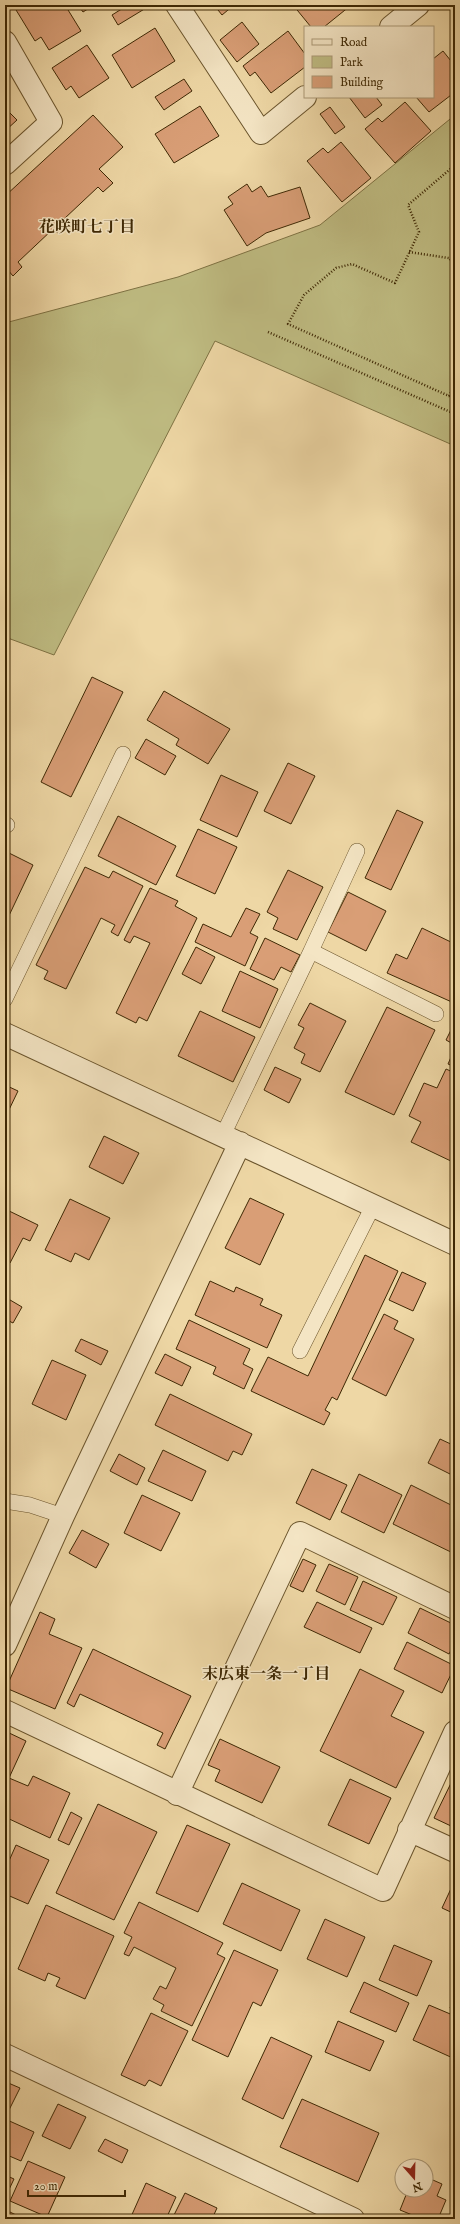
<svg xmlns="http://www.w3.org/2000/svg" width="460" height="2224" font-family="'IM FELL English','Noto Serif JP',serif">
<style>
.green{fill:#bfbc82;stroke:#7e7243}
.building{fill:#d99e76;stroke:#3e2804}
.lines{fill:none;stroke-linecap:round;stroke-linejoin:round}
.lane-casing{stroke:#6a542c;stroke-width:16}
.street-casing{stroke:#6a542c;stroke-width:24}
.path{stroke:#3e2804;stroke-width:2.5;stroke-dasharray:1 2;stroke-linecap:butt}
.lane{stroke:#f4e5c4;stroke-width:15}
.street{stroke:#f4e5c4;stroke-width:22}
.labels{text-anchor:middle;dominant-baseline:central;stroke-width:3;stroke-linejoin:round;paint-order:stroke}
.neighbourhood-label{font-size:16px;font-weight:bold;fill:#3e2804;stroke:#f4e5c4}
</style>
<rect width="100%" height="100%" fill="#eed7a5"/>
<filter id="stains"><feTurbulence type="fractalNoise" baseFrequency=".005" numOctaves="4"/><feColorMatrix values="0 0 0 0 .2 0 0 0 0 .09 0 0 0 0 .02 0 0 0 .5 -.17"/></filter>
<radialGradient id="worn" r=".72"><stop offset=".6" stop-color="#630" stop-opacity="0"/><stop offset="1" stop-color="#630" stop-opacity=".3"/></radialGradient>
<path class="green" d="M455,115V446L215,341L54,655L5,637V323L178,277L320,225Z"/>
<path class="building" d="M13,5H65L81,31L49,50L41,37L35,41Z
M78,5H94L83,12Z
M128,5H151L118,25L112,15Z
M214,5H234L222,15Z
M293,5H350V6L324,27H311Z
M242,22L259,44L237,62L220,40Z
M155,28L175,61L132,88L112,55Z
M288,31L305,54V67L271,93L255,72L250,76L243,66Z
M87,45L109,78L79,98L71,86L66,90L52,68Z
M443,51L455,66V92L429,112L416,97H433V59Z
M184,79L192,91L164,110L155,97Z
M349,97H376L382,105L365,118Z
M405,102L431,131L395,163L365,129L378,118L382,122Z
M200,106L219,136L174,163L155,134Z
M330,107L345,127L335,134L320,114Z
M5,108L17,120L5,131Z
M93,115L123,147L99,169L113,183L103,192L98,187L64,219L70,225L59,234L53,229L18,262L22,267L13,276L7,269L5,271V196Z
M341,142L371,178L342,202L307,161L323,148L328,153Z
M247,184L252,192L261,186L268,197L300,187L310,218L266,233L247,246L224,210L233,204L228,197Z
M92,677L123,692L71,797L41,782Z
M164,691L230,729L208,764L176,745L179,739L147,720Z
M146,739L176,756L165,775L135,758Z
M288,763L315,776L291,824L264,811Z
M221,775L258,792L237,837L200,820Z
M397,810L423,822L391,890L365,878Z
M118,816L176,846L156,885L98,856Z
M198,829L237,847L215,894L176,876Z
M5,851L33,865L5,924Z
M85,867L109,878L113,871L143,886L118,936L111,932L115,925L101,918L66,989L44,979L48,971L36,965Z
M288,870L323,887L297,940L273,929L278,918L267,912Z
M150,888L178,901L175,906L197,918L147,1021L139,1017L136,1023L116,1013L150,943L134,936L130,943L124,940Z
M348,892L386,911L366,951L328,932Z
M246,908L260,914L250,933L258,937L245,966L195,942L203,924L231,937Z
M422,928L455,944L454,1003L387,973L396,954L407,959Z
M265,938L300,955L291,972L281,967L274,980L250,969Z
M196,947L215,957L201,984L182,974Z
M240,971L278,989L260,1028L222,1011Z
M310,1003L346,1021L320,1072L301,1063L305,1054L294,1048L304,1028L298,1025Z
M387,1007L435,1030L394,1115L345,1092Z
M200,1011L255,1037L233,1082L178,1056Z
M455,1022V1045L446,1040Z
M455,1048V1067L448,1064Z
M275,1067L301,1079L289,1103L264,1090Z
M446,1069L455,1073V1163L411,1142L421,1122L409,1116L424,1083L437,1088Z
M5,1085L18,1091L6,1116L5,1115Z
M104,1136L139,1153L123,1184L89,1167Z
M250,1198L284,1214L260,1265L225,1248Z
M70,1199L110,1218L89,1260L75,1253L71,1262L45,1250Z
M5,1209L38,1225L30,1241L23,1238L10,1263L5,1261Z
M365,1255L398,1271L337,1400L332,1397L325,1410L330,1413L324,1425L251,1391L268,1357L308,1376Z
M402,1272L426,1283L413,1311L389,1300Z
M210,1281L234,1292L236,1287L263,1299L260,1305L282,1315L267,1348L195,1315Z
M5,1297L22,1307L13,1323L5,1319Z
M384,1314L398,1321L394,1329L414,1339L386,1396L352,1379Z
M189,1320L250,1349L243,1364L253,1369L244,1389L213,1374L216,1367L176,1349Z
M81,1339L108,1351L101,1365L75,1351Z
M165,1354L191,1367L182,1386L155,1373Z
M52,1360L86,1375L66,1420L32,1404Z
M170,1394L252,1434L242,1455L233,1451L228,1461L155,1425Z
M440,1439L455,1446V1463L450,1474L428,1463Z
M163,1450L206,1471L192,1501L148,1481Z
M119,1454L145,1468L137,1485L110,1471Z
M312,1469L347,1485L330,1520L296,1503Z
M359,1474L402,1495L384,1533L341,1512Z
M411,1485L455,1507V1554L393,1524Z
M142,1495L180,1513L161,1551L124,1533Z
M82,1530L109,1544L96,1568L69,1553Z
M303,1559L316,1565L303,1592L290,1586Z
M329,1564L358,1577L345,1605L316,1591Z
M363,1581L397,1597L383,1625L350,1610Z
M317,1602L372,1628L360,1653L304,1627Z
M420,1608L455,1625V1643L449,1654L408,1633Z
M40,1612L55,1619L49,1634L82,1648L55,1709L6,1688Z
M407,1642L455,1666L442,1693L394,1669Z
M93,1649L191,1696L165,1749L157,1745L163,1733L80,1694L74,1707L67,1703Z
M360,1669L404,1691L391,1716L424,1732L396,1788L320,1751Z
M5,1731L26,1741L9,1778L28,1786L33,1776L70,1793L50,1838L5,1817Z
M220,1739L280,1767L262,1803L215,1781L220,1770L208,1765Z
M350,1779L391,1798L369,1844L328,1825Z
M453,1779L455,1780V1817L451,1826L434,1818Z
M98,1804L157,1832L114,1920L56,1893Z
M71,1812L82,1818L69,1845L58,1840Z
M187,1825L230,1844L198,1912L156,1893Z
M16,1845L49,1860L28,1904L5,1894V1870Z
M455,1880V1914L442,1908Z
M242,1883L300,1910L281,1951L223,1924Z
M139,1902L223,1943L217,1954L225,1958L192,2026L161,2011L164,2005L153,1999L160,1986L166,1989L176,1968L134,1947L129,1956L124,1954L132,1937L124,1933Z
M46,1905L114,1936L85,1999L56,1986L60,1978L48,1973L45,1981L18,1969Z
M325,1919L365,1937L347,1977L307,1959Z
M394,1945L432,1961L417,1996L379,1980Z
M234,1950L278,1970L261,2006L253,2002L228,2057L192,2040Z
M364,1982L409,2003L396,2032L350,2012Z
M455,1997V2010L450,2008Z
M429,2005L455,2016V2059L413,2040Z
M151,2013L188,2031L161,2086L149,2080L145,2086L121,2075Z
M338,2021L384,2041L370,2071L325,2052Z
M271,2037L312,2056L283,2119L242,2099Z
M6,2082L20,2088L8,2112L5,2111Z
M302,2099L379,2133L358,2182L280,2147Z
M58,2104L86,2117L70,2149L42,2136Z
M5,2119L34,2132L21,2161L7,2155L5,2158Z
M105,2139L128,2150L122,2163L98,2151Z
M28,2161L65,2177L47,2217L10,2201Z
M5,2175L14,2179L5,2198Z
M426,2177L442,2184L437,2196L446,2200L438,2219H422L400,2210L408,2190H426Z
M146,2183L176,2197L166,2219H130Z
M185,2193L217,2208L212,2219H172Z
M6,2210L24,2219H5Z"/>
<g class="lines">
<g class="lane-casing">
<path id="lane" d="M5,825H7
M311,951L357,851
M5,999L123,754
M223,1135L311,951L436,1014
M300,1351L373,1206
M5,1501L30,1505L63,1516"/>
</g>
<g class="street-casing">
<path id="street" d="M177,5L261,133L305,97
M391,27L418,5
M5,42L51,122L5,164
M5,1034L455,1244
M5,1645L63,1516L240,1143
M5,1711L383,1890L455,1732
M177,1794L300,1533L455,1608
M409,1830L455,1851
M5,2055L353,2219"/>
</g>
<path class="path" d="M455,165L408,205L419,232L395,283L352,264L336,268L304,295L288,324L449,396L455,385
M409,252L455,259
M450,259L455,268
M268,332L455,414"/>
<use href="#lane" class="lane"/>
<use href="#street" class="street"/>
</g>
<g class="labels">
<g class="neighbourhood-label">
<text x="87" y="228">花咲町七丁目</text>
<text x="266" y="1675">末広東一条一丁目</text>
</g>
</g>
<rect width="460" height="2224" fill="none" stroke="#eed7a5" stroke-width="20"/>
<rect x="6" y="6" width="448" height="2212" fill="none" stroke="#3e2804" stroke-width="2"/>
<rect x="10" y="10" width="440" height="2204" fill="none" stroke="#3e2804"/>
<rect x="304" y="26" width="130" height="72" fill="#f4e5c4" stroke="#ab9977"/>
<rect x="312" y="39" width="20" height="6" fill="#f4e5c4" stroke="#ab9977"/>
<text x="340" y="46" font-size="12" fill="#3e2804">Road</text>
<rect x="312" y="56" width="20" height="12" fill="#bfbc82" stroke="#ab9977"/>
<text x="340" y="66" font-size="12" fill="#3e2804">Park</text>
<rect x="312" y="76" width="20" height="12" fill="#d99e76" stroke="#ab9977"/>
<text x="340" y="86" font-size="12" fill="#3e2804">Building</text>
<g transform="translate(414 2178) rotate(160)"><circle r="19" fill="#f4e5c4" stroke="#ab9977"/>
<path d="M0-3L7 15L0 10L-7 15Z" fill="#8f2418"/>
<text y="-6" font-size="11" font-weight="bold" text-anchor="middle" fill="#3e2804">N</text>
</g>
<path d="M28 2190v6h97v-6" fill="none" stroke="#3e2804" stroke-width="2"/>
<text x="34" y="2190" font-size="12" fill="#3e2804" stroke="#f4e5c4" stroke-width="3" paint-order="stroke">20 m</text>
<rect width="100%" height="100%" filter="url(#stains)"/>
<rect width="100%" height="100%" fill="url(#worn)"/>
</svg>
